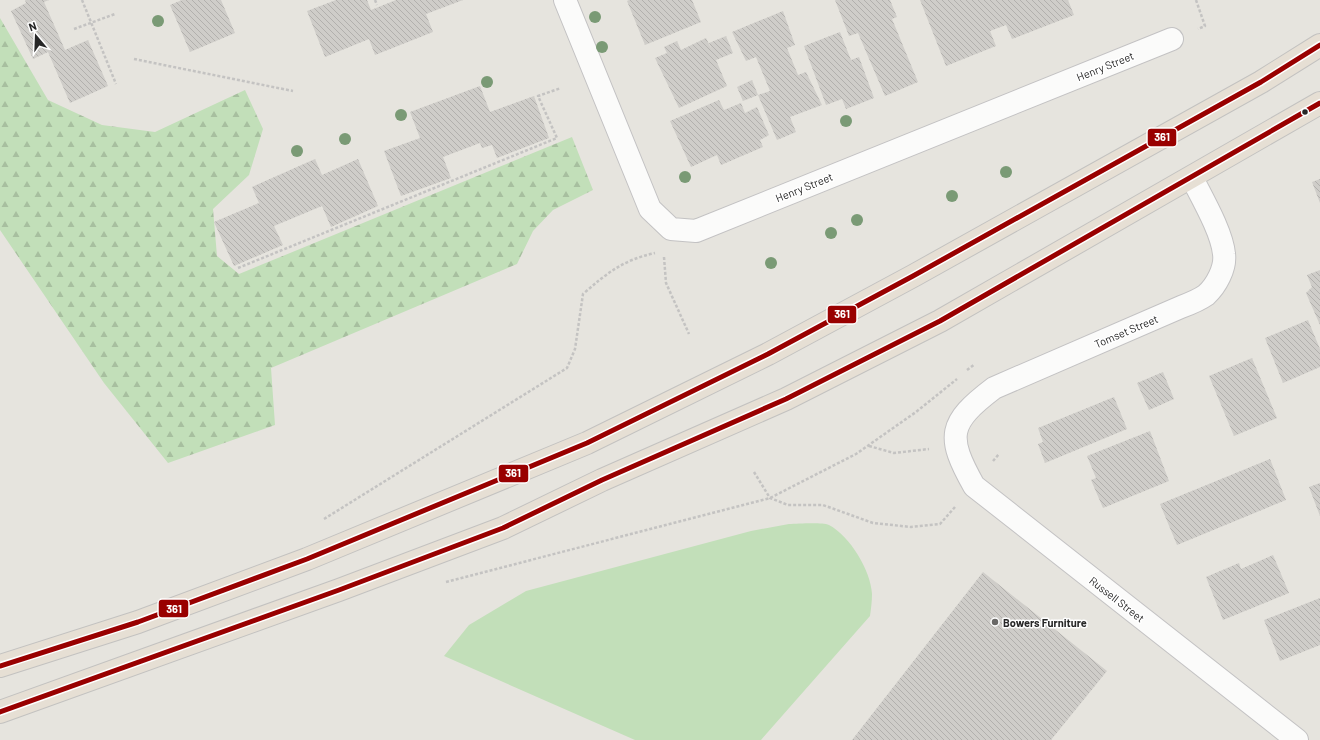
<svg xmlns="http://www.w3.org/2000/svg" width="1320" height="740" font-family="Barlow,sans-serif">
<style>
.forest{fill:url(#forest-firs)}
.park{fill:#c2dfb9}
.building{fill:url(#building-back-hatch)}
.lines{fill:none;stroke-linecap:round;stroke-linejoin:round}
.street-casing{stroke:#c3c2c3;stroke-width:24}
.highway-casing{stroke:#c3c2c0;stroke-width:24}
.path{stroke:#c4c3c2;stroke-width:2.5;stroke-dasharray:3 2;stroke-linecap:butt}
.street{stroke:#fbfbfa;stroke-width:22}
.highway{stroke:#e6dfd4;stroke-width:22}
.bus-1-casing{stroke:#fff;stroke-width:8}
.bus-1{stroke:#900;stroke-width:5}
.tree{fill:#7a9a75}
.bus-dot{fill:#272727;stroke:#fff;stroke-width:1.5}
.poi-dot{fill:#6a6967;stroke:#fff;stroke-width:1.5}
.labels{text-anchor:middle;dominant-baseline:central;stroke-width:3;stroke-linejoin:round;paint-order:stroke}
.street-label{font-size:11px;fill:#272727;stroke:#fff}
.poi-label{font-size:11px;font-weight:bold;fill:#272727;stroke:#fff;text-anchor:start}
.line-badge{stroke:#fff;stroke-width:1.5}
.badge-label{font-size:11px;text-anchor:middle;font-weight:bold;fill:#fff}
</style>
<defs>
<pattern id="forest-firs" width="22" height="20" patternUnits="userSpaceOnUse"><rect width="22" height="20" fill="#c2dfb9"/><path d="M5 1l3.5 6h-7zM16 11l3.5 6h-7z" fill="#a7bf9f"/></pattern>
<pattern id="building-back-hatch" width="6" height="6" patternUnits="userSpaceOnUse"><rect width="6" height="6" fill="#cfcdc9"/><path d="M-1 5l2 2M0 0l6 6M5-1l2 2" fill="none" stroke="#b2b0ad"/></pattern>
</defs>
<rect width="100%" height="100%" fill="#e6e4de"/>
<path class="forest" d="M0,18L48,100L102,125L155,132L245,90L263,129L249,175L213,209L217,256L239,274L572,137L593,190L553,210L533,231L517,264L271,368L275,425L168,463L104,383L0,230Z"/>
<path class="park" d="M789,524C798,524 821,522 829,525C850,536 871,571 872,594C872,601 871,609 870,616L761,740H635L444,656L469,625L526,591L751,531Z"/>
<path class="building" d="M25,0H49L44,2L65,50L88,40L108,86L70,103L48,52L33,59L11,11L26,3Z
M182,0H221L235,33L190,52L170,5Z
M336,0H367L371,10L396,0H463L426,14L433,32L375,55L369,39L325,57L307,11Z
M629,0H692L701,22L645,45L627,1Z
M835,0H890L897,17L892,19L918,82L885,96L858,33L849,36Z
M920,0H1068L1074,15L1012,39L1006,25L990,31L996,46L946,66Z
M783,11L795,45L787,48L798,75L806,72L822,105L790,117L796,132L777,140L758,95L770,91L756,57L746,61L732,32Z
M840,32L851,60L859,57L874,98L846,109L842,99L826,105L804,46Z
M726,36L733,53L716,60L727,86L679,108L655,58L667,53L664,47L677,41L681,50L706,38L712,50L709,43Z
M752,80L758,95L743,101L737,87Z
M480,86L490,112L534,96L549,138L497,158L492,145L482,148L480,143L443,157L451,178L401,196L384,151L420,138L410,112Z
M719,100L724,110L741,103L745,113L757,107L769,135L760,140L763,147L721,165L717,155L691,167L670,121Z
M315,159L322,175L358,159L378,206L331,227L322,206L274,226L283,245L234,266L214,222L259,203L252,187Z
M1320,179V203L1312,182Z
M1320,270V325L1306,293L1312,287L1307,275Z
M1308,320L1320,349V367L1283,383L1265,338Z
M1252,358L1277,418L1234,436L1209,376Z
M1163,372L1174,399L1149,410L1137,383Z
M1114,397L1127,429L1045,463L1038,444L1043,442L1038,428Z
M1150,431L1169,481L1103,508L1091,480L1096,478L1087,456Z
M1270,459L1286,500L1177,545L1160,504Z
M1320,483V516L1309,487Z
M1273,555L1289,593L1223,620L1206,577L1239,563L1241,569Z
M983,572L1107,671L1051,740H852Z
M1320,598V645L1280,661L1264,620Z"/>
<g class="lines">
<g class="street-casing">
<path id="street" d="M565,0L650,209L671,229L696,231L1172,39
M1192,178C1202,198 1222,232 1224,254C1226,268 1216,286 1206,295C1199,300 1189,304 1181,307L994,388C948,423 946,436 974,486L1297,740"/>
</g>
<g class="highway-casing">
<path id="highway" d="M0,666L138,622L307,559L587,443L768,354L913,276L1261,82L1320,45
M0,712L339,590L503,528L602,480L786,399L940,321L1320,103"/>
</g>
<path class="path" d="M82,0L116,84
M375,0L377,5
M1196,0L1205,26L1198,29
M74,29L115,14
M134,59L293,91
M664,257L666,283L689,334
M238,268L557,138L538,96L561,88
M967,370L975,364
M869,446L894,453L929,449
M993,461L999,454
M754,472L770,498L788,505H823L873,523L911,527L940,524L955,507
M324,519L567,368L575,349L583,294C607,273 623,260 655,253
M446,582L770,498L856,454L916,412L957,379"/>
<use href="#street" class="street"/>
<use href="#highway" class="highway"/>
<g class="bus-1-casing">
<path id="bus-1" d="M0,666L138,622L307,559L587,443L768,354L913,276L1261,82L1320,45
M0,712L339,590L503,528L602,480L786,399L940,321L1320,103"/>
</g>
<use href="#bus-1" class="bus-1"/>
</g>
<g class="tree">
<circle cx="595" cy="17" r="6"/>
<circle cx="158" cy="21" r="6"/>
<circle cx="602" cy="47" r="6"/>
<circle cx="487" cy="82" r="6"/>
<circle cx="401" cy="115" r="6"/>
<circle cx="846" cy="121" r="6"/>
<circle cx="345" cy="139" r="6"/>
<circle cx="297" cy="151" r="6"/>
<circle cx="1006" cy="172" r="6"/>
<circle cx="685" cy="177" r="6"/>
<circle cx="952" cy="196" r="6"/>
<circle cx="857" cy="220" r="6"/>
<circle cx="831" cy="233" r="6"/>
<circle cx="771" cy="263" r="6"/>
</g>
<circle class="bus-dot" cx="1305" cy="112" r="3.5"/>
<circle class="poi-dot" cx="995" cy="622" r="4"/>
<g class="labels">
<g class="street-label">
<text transform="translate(1105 66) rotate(-22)">Henry Street</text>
<text transform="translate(804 187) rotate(-22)">Henry Street</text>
<text transform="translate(1126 331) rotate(-23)">Tomset Street</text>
<text transform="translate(1117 599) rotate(38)">Russell Street</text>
</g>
<g class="poi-label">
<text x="1003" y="622">Bowers Furniture</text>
</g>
</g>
<g class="line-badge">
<rect x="1147" y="128" width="30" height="19" rx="4" fill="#900"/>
<rect x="827" y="305" width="30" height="19" rx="4" fill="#900"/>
<rect x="498" y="464" width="31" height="19" rx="4" fill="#900"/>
<rect x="158" y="599" width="31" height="19" rx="4" fill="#900"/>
</g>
<g class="badge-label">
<text x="1162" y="141">361</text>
<text x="842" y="318">361</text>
<text x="513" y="477">361</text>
<text x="174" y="613">361</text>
</g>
<g transform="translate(36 36) rotate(341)" stroke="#ffffff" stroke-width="3" paint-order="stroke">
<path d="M0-3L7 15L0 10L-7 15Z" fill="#272727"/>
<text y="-6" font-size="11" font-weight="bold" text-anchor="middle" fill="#272727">N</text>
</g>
</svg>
